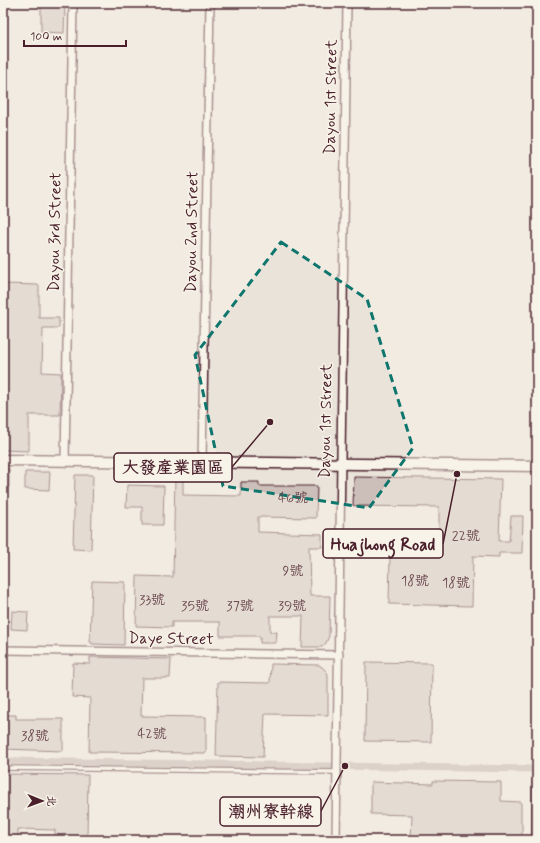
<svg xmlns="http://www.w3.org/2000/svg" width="540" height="843" font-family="Mynerve,'LXGW WenKai TC',sans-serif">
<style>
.built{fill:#eae3da}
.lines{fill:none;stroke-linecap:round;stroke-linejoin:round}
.canal{stroke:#bcaaa7;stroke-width:7}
.building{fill:#ccbfb9;stroke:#4a1f2b}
.lane-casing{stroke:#4a1f2b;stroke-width:6}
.street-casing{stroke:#4a1f2b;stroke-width:10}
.secondary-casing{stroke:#4a1f2b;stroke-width:13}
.lane{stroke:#f7f3e8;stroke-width:3.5}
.street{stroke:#f7f3e8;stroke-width:7}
.secondary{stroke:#f7f3e8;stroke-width:10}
.marked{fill:none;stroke:#0f766e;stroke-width:3;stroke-dasharray:8 5;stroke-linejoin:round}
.labels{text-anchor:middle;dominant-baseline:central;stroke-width:3;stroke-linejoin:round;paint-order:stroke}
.number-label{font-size:14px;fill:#6a474e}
.street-label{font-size:16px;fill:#4a1f2b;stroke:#f7f3e8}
.leader{fill:none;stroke:#4a1f2b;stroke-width:1.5}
.callout-dot{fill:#4a1f2b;stroke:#f7f3e8;stroke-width:1.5}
.callout{fill:#f7f3e8;stroke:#4a1f2b;stroke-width:1.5}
.callout-label{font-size:17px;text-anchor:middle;font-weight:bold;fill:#4a1f2b}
</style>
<rect width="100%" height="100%" fill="#f7f3e8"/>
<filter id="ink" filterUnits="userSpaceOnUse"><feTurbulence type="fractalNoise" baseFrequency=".025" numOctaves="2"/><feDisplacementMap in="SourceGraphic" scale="8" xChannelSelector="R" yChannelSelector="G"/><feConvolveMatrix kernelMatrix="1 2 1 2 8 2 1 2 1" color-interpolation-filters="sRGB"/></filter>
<g filter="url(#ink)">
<path class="built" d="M3,3H537V840H3Z"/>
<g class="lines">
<path class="canal" d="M3,761L537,769"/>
</g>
<path class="building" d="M41,3H65L64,33L41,32Z
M3,284L39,285V318H59V328H43L42,372L61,373L60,415H29V451L3,450Z
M3,469H9V487H3Z
M25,472H50L49,490L25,489Z
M175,474H183V495L241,496V482H259V486H317L316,518L258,517V532L322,534V547H309L310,596H330L329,636L326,643L322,647H302L303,616H270V632H277L276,643H260V636H220V622H172V627L136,626L137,576L173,577Z
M75,475H93L91,550L73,549Z
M354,477L501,479L499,541H509L511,516H523L522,553H499V557L473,556L472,606L389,604L390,555H371V532L439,533V507L353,506Z
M127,485L164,486L163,525H142V507H126Z
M92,581L125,582L124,645L92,644V643L90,642Z
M12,611L28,612L27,630L11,629Z
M90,657L171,659L170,678H142L141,716L206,717V753L89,752L90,698L72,697L73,663L90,664Z
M366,662L432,663L431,742L365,741Z
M271,664L319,665L322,667L327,672L328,676V715L265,714L263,757L216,756L218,682L270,683Z
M3,715H16V719H63V751L3,749Z
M3,774L88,775L87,840H55V830L18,829V840H3Z
M433,781L501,782V801L521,802V823H522V840H411L412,815L371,814V782L433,784Z"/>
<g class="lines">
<g class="lane-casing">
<path id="lane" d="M3,768L337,772"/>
</g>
<g class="street-casing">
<path id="street" d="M65,461L73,3
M202,462L210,3
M3,650L339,655
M336,840L347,3
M536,840L537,762"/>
</g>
<g class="secondary-casing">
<path id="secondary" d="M3,460L537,466"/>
</g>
<use href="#lane" class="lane"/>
<use href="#street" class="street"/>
<use href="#secondary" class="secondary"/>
</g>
</g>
<path d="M0 0H540V843H0ZM281,242L367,299L413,448L369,508L223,486L195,355Z" fill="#f7f3e8" fill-opacity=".55" fill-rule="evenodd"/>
<path class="marked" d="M281,242L367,299L413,448L369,508L223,486L195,355Z"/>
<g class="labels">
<g class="number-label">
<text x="293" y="498">46號</text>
<text x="466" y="536">22號</text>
<text x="293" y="571">9號</text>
<text x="415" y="581">18號</text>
<text x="456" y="583">18號</text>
<text x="152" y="600">33號</text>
<text x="195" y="606">35號</text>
<text x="240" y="606">37號</text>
<text x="292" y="606">39號</text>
<text x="152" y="734">42號</text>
<text x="35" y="736">38號</text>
</g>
<g class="street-label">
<text transform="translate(331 97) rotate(-89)">Dayou 1st Street</text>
<text transform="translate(55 232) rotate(-89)">Dayou 3rd Street</text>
<text transform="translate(192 232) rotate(-89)">Dayou 2nd Street</text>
<text transform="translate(326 421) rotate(-89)">Dayou 1st Street</text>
<text transform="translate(171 639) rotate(1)">Daye Street</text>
</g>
</g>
<path class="leader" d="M270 422L232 467M457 474L443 544M345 766L321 811"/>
<g class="callout-dot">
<circle cx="270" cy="422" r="4"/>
<circle cx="457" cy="474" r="4"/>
<circle cx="345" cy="766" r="4"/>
</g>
<g class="callout">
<rect x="114" y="453" width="118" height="29" rx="4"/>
<rect x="323" y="529" width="120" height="29" rx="4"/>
<rect x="220" y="797" width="101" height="29" rx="4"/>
</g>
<g class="callout-label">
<text x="173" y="473">大發產業園區</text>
<text x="383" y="550">Huajhong Road</text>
<text x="271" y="817">潮州寮幹線</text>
</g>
<rect width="540" height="843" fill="none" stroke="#f7f3e8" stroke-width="16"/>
<rect x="8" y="8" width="524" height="827" fill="none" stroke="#4a1f2b" stroke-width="1.5" filter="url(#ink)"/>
<g transform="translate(42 801) rotate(91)" stroke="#f7f3e8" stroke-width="3" paint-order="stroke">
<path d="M0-3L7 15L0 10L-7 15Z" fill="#4a1f2b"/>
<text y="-6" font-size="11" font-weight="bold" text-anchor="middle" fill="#4a1f2b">北</text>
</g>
<path d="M24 40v6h102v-6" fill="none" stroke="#4a1f2b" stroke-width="2"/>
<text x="30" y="40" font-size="12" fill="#4a1f2b" stroke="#f7f3e8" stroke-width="3" paint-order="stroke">100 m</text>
</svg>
